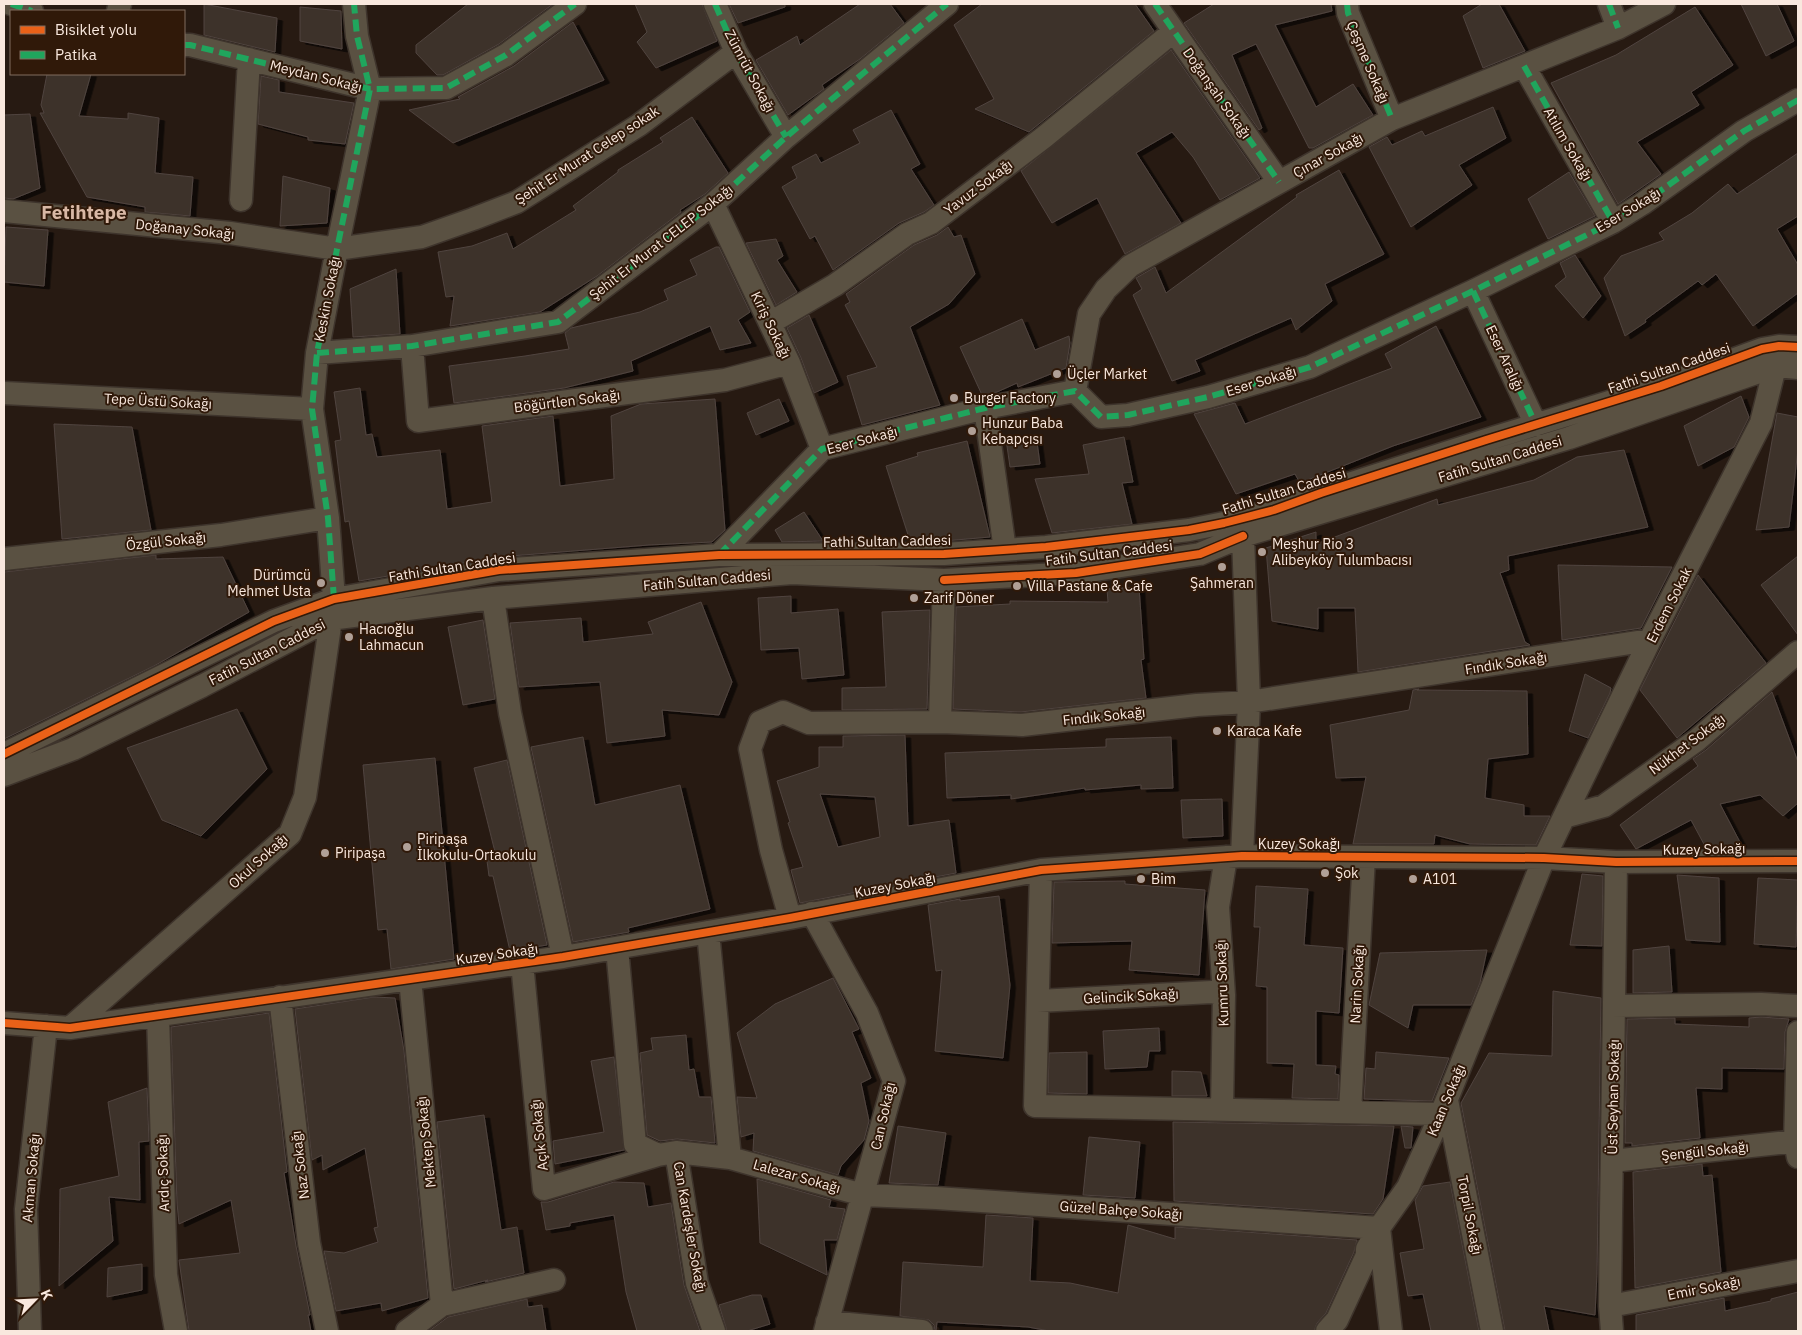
<svg xmlns="http://www.w3.org/2000/svg" width="1802" height="1335" font-family="'IBM Plex Sans',sans-serif">
<style>
.building{fill:#3d322b;stroke:#50443f;fill-rule:evenodd;filter:url(#shadow)}
.lines{fill:none;stroke-linecap:round;stroke-linejoin:round}
.street-casing{stroke:#3e342c;stroke-width:25}
.street{stroke:#5a5142;stroke-width:22}
.quiet{stroke:#20a55d;stroke-width:6;stroke-dasharray:12 6;stroke-linecap:butt}
.cycleway-casing{stroke:#301909;stroke-width:11}
.cycleway{stroke:#ea6118;stroke-width:8}
.poi-dot{fill:#b0a097;stroke:#301909;stroke-width:2}
.labels{text-anchor:middle;dominant-baseline:central;stroke-width:4;stroke-linejoin:round;paint-order:stroke}
.street-label{font-size:14px;fill:#f9e8de;stroke:#301909}
.poi-label{font-size:14px;fill:#f9e8de;stroke:#301909;text-anchor:start}
.district-label{font-size:19px;font-weight:bold;fill:#d8b8a5;stroke:#301909}
</style>
<defs>
<filter id="shadow"><feDropShadow dx="5.5" dy="3" stdDeviation="0" flood-color="#0009"/></filter>
</defs>
<rect width="100%" height="100%" fill="#271a12"/>
<path class="building" d="M204,4L277,18L275,52L204,35Z
M468,4H553L499,44L443,75H437L416,53V45Z
M635,4H702L717,41L656,68L637,42L647,32Z
M729,4H785V7L738,23Z
M860,4H890L904,23L860,59L822,85L824,89L788,115L756,60L797,36L800,45Z
M982,4H1135L1154,31L1029,132L975,109L994,99L954,25Z
M1214,4H1331L1332,11L1275,25L1316,107L1353,84L1373,115L1313,148H1309L1256,44L1232,55L1262,128L1259,130L1184,23Z
M1482,4H1499L1525,51L1483,68L1463,16Z
M1741,4H1777L1794,41L1766,56Z
M300,7L341,11L342,49L300,41Z
M1695,7L1733,65L1691,92L1699,105L1637,142L1661,174L1618,204L1551,83L1616,55Z
M573,22L604,80L453,143L409,110L460,99L458,97L514,66Z
M1171,50L1260,178L1220,200L1193,157L1172,132L1136,153L1181,223L1125,254L1097,198L1052,223L1021,171Z
M47,74H91L79,116L128,119V113L159,118L155,173L193,177L190,216L145,212V207L87,197L40,113H44L41,105Z
M261,76L279,80V92L354,103L345,144L308,140V137L258,124Z
M1493,107L1506,138L1459,165L1472,185L1411,227L1369,147L1387,137L1392,145L1422,131L1425,136Z
M891,110L920,164L911,169L934,205L924,212L899,223L833,270L815,236L810,239L782,187L797,178L792,167L816,154L821,163L860,143L853,130Z
M30,114L40,188L13,199L4,198V115Z
M692,117L728,173L705,194L680,210L681,212L597,276L540,312L450,326L454,296L446,297L438,252L472,246L507,233L513,249L576,210L573,206L618,172V170L663,142L660,138Z
M1798,153V216L1777,229L1798,265V293L1753,326L1716,274L1702,285L1698,281L1645,320L1646,322L1625,336L1604,278L1621,256L1664,240L1659,233L1692,213L1728,184L1737,194Z
M1339,170L1384,254L1325,284L1332,301L1296,330L1291,318L1195,360L1200,371L1172,381L1133,295L1142,289L1136,278L1155,267L1166,293L1297,197L1296,195Z
M1569,172L1595,216L1548,239L1528,199Z
M283,176L330,188L327,223L280,226Z
M6,227L48,230L44,286L4,282Z
M948,227L954,237L961,235L975,274L949,304L910,327L940,405L862,425L847,376L877,367L845,305L850,302L846,294L914,245L937,235Z
M776,239L783,256L777,260L797,292L776,305L746,243Z
M716,247H719L750,312L738,320L751,343L720,350L710,326L631,361L633,371L564,388L454,403L449,366L525,356L569,349L565,333L571,328L640,312L668,300L664,290L697,275L690,260Z
M1575,255L1601,296L1583,318L1555,286L1566,277L1560,263Z
M396,269L400,334L353,337L350,289Z
M809,315L838,382L814,393L801,358L787,328Z
M1022,319L1035,350L1069,336L1070,343L1066,368L1018,387L1017,383L997,392L982,395L960,347Z
M1436,326L1481,417L1393,446L1300,483L1295,474L1236,494L1194,414L1235,403L1245,424L1392,368L1385,354Z
M360,388L366,435L372,434L377,457L440,450L447,509L492,502L482,426L553,416L560,486L614,479L611,416L641,404L715,399L725,530L712,542L649,545L498,557L359,581L349,521L345,522L335,441L341,440L334,392Z
M1741,396L1749,417L1734,447L1698,466L1684,426Z
M779,399L789,421L756,435L747,413Z
M1777,413L1798,417V449L1789,527L1756,530Z
M54,424L132,427L151,530L62,539Z
M1036,435L1040,464L1010,467L1006,439Z
M1124,437L1133,482L1122,483L1132,524L1052,533L1035,479L1089,474L1083,445Z
M967,441L990,537L944,541H910L886,466L918,456L917,453Z
M1624,450L1648,527L1508,556L1509,570L1500,573L1525,642L1530,645L1358,672L1355,608H1318V629L1272,621L1266,548L1316,532V544L1437,499L1438,505L1534,480L1577,457Z
M804,512L823,541L782,542L775,530Z
M156,555V559L223,557L249,612L154,666L4,739V572Z
M1798,556V635L1761,585Z
M1558,565L1672,567L1641,628L1562,640Z
M1698,575L1766,663L1677,738L1640,690Z
M1139,587L1144,659L1141,660L1146,698L1021,712L953,709L956,607L1010,604V601L1108,602L1107,589Z
M791,596V613L838,609L844,675L802,679L799,648L761,650L758,598Z
M701,602L732,682L719,715L662,710L665,736L607,743L600,682L519,687L510,623L581,618L583,642L653,634L648,622Z
M930,610L927,709L842,710V688L886,687L882,612Z
M483,620L495,699L463,705L448,627Z
M1585,674L1611,688L1610,693L1588,738L1569,731Z
M1419,689L1417,690L1527,691L1528,754L1488,759L1485,798L1524,805V816H1550L1536,845L1470,844L1435,835L1434,844H1353L1366,777L1336,778L1330,725L1409,710L1413,690Z
M1772,692L1798,762V803L1783,816L1760,795L1720,804L1741,844L1734,848H1706L1691,820L1636,849L1620,825L1698,766L1693,759L1706,750Z
M237,709L267,769L201,836L162,820L127,748Z
M905,735L908,826L949,820L956,873L800,903L791,870L803,867L788,823L790,822L777,781L819,767V747H843V736ZM820,794L875,797L880,837L838,847Z
M583,737L595,805L680,785L710,909L628,928L629,932L573,942L531,747Z
M1171,737L1173,788L1141,789V785L1085,790V788L1011,799V795L947,798L945,753L1106,747V739Z
M435,758L454,959L391,969L387,929L378,930L363,765Z
M507,760L547,945L510,951L493,876H489L486,853L495,852L474,768Z
M1222,799L1223,836L1183,838L1181,800Z
M1582,874L1603,876L1602,946L1570,945Z
M1677,875L1719,878L1720,942L1686,940Z
M1758,878L1798,880L1796,947L1754,944Z
M1125,881V884L1205,890L1199,975L1129,970L1132,941L1052,943L1054,882Z
M1256,886L1308,889L1304,945L1343,948L1339,1013L1316,1011V1065L1336,1066L1335,1074L1339,1075L1338,1099L1292,1098L1294,1064L1267,1063V987L1256,986L1260,927H1254Z
M999,896L1010,985L1003,1058L935,1051L942,970L936,971L928,905L960,899V901Z
M1669,946L1672,992L1633,993V950Z
M1487,950L1480,983L1471,1005H1413L1408,1028L1369,1005L1380,953Z
M833,978L859,1029L852,1032L871,1078L861,1083L869,1121L864,1140L841,1166L838,1175L753,1151L754,1133L741,1137L737,1097L757,1098L737,1033L775,1004Z
M1553,991L1601,998L1597,1273L1595,1315L1544,1306L1549,1331H1505L1461,1103L1489,1053L1552,1056Z
M374,997L395,998L404,1051L428,1298L382,1311L381,1303L336,1311L324,1251L344,1253L378,1242L374,1228L378,1227L365,1148L323,1170L322,1155L312,1160L295,1009Z
M269,1013L287,1172L284,1173L296,1246L310,1315H308L311,1331H189L179,1260L240,1253L231,1200L179,1224L177,1203L171,1027Z
M1761,1017L1789,1019L1785,1032L1784,1069L1722,1068V1089L1696,1088L1700,1138L1632,1146V1143H1625L1627,1019L1675,1018V1024L1749,1027V1018Z
M1159,1028L1160,1051H1149L1147,1067L1105,1069L1103,1031Z
M686,1035L689,1070L694,1069L699,1097H711L715,1143L677,1139L660,1141L647,1135L640,1053L653,1050L651,1038Z
M1087,1052V1094L1048,1093L1049,1053Z
M1376,1052L1449,1058L1432,1101L1364,1099L1366,1068L1375,1069Z
M614,1057L624,1150L555,1164L553,1141L604,1132L591,1061Z
M1172,1071L1201,1072L1207,1096H1172Z
M147,1088L149,1141L139,1142L140,1200L109,1197L113,1241L59,1286L60,1189L119,1176L108,1102Z
M484,1115L501,1230L517,1227L524,1273L485,1282L488,1280L454,1289L437,1122Z
M1173,1122L1394,1126L1383,1199L1373,1214L1174,1201Z
M898,1126L946,1133L938,1185L889,1183Z
M1401,1126L1413,1127L1411,1148H1405Z
M1089,1137L1140,1142L1135,1198L1083,1195Z
M1702,1164L1703,1176L1712,1175L1721,1272L1635,1288L1633,1172Z
M757,1179L831,1200L829,1207L845,1209L837,1240H824L827,1275L760,1243Z
M614,1182L644,1183L648,1207L671,1203L684,1285L700,1331H637L626,1292L614,1215L570,1223V1226L546,1230L541,1202H548Z
M1450,1182L1479,1331H1431L1423,1294L1408,1296L1400,1253L1424,1249L1415,1200L1423,1186Z
M986,1215L1033,1218L1030,1281L1070,1283L1118,1293L1128,1225L1175,1239V1227L1357,1240L1354,1252L1326,1313L1317,1323L1314,1331H1049L1028,1327L937,1322L936,1331H935L934,1325L929,1320L900,1316L903,1262L983,1267Z
M142,1264V1290L107,1297L108,1268Z
M1798,1292V1331H1636V1315L1724,1298L1725,1311L1771,1301V1299Z
M752,1295H761L770,1324L747,1331H727L719,1305Z
M527,1299L528,1307L542,1305L546,1331H429L448,1317Z"/>
<g class="lines">
<g class="street-casing">
<path id="street" d="M11,4L32,11
M715,4L736,52L786,137
M1155,4L1279,182
M1347,4L1348,13L1392,119
M1609,4L1618,28
M118,11L120,4
M184,45H190L370,89L446,88L506,55L575,4
M1524,66L1613,222
M241,200L249,59
M713,204L789,363L822,449
M4,211L230,233L337,249L422,237L473,219L517,202L639,125L736,52
M1473,291L1536,425
M770,323L835,285L907,234L931,223L1043,138L1173,32
M412,346L418,421L725,380L789,363
M317,353L412,346L558,322L713,204L786,137L947,4
M1075,391L1101,417L1128,415L1208,397L1310,367L1473,291L1613,222L1642,204L1744,131L1798,100
M1075,391L1089,314L1106,289L1130,266L1392,119L1618,28L1664,4
M4,393L312,409
M985,408L1005,550
M719,555L822,449L985,408L1075,391
M4,559L221,535L328,518
M493,598L510,713L563,957
M940,722L944,580
M4,754L274,621L334,599L499,570L719,555L944,554L1046,547L1189,530L1224,523L1274,510L1321,493L1486,440L1661,386L1762,349L1779,346L1798,347
M4,775L73,749L202,686L330,619L493,598L792,573L944,580L1076,573L1200,554L1243,536L1569,438L1776,366L1798,368
M1564,817L1604,806L1697,740L1798,652
M1242,856L1249,702L1243,536
M1041,870L1035,1106L1441,1114
M812,913L867,1013L894,1081L825,1331
M790,918L771,850L750,749L760,722L783,712L809,723L940,722L1022,725L1197,705L1249,702L1650,640
M617,948L635,1144L658,1155L676,1152L730,1158L708,932
M522,963L544,1189L658,1155
M410,979L442,1305
M280,997L309,1243L327,1331
M1038,1001L1212,992L1224,995
M1614,1006L1761,1004L1798,1006
M158,1015L166,1275L176,1331
M4,1023L70,1028L563,957L790,918L1041,870L1242,856L1544,858L1616,862L1798,861
M70,1028L290,834L305,797L334,599L328,518L312,409L317,353L337,249L370,89L357,36L354,4
M1798,1032L1795,1142L1798,1157
M1447,1100L1492,1331
M1222,1109L1224,995L1218,907L1226,857
M1350,1112L1364,857
M676,1152L697,1283L714,1331
M730,1158L863,1195L936,1198L1379,1228L1391,1331
M1612,1161L1798,1141
M1610,1306L1798,1271
M827,1322L922,1331
M30,1331L26,1209L46,1026
M407,1331L442,1305L554,1280
M1327,1331L1337,1320L1367,1255V1249L1379,1228L1408,1187L1441,1114L1544,858L1650,640L1761,423L1778,355
M1612,1331L1610,1306L1611,1215L1616,862"/>
</g>
<use href="#street" class="street"/>
<path class="quiet" d="M11,4L32,11
M715,4L736,52L786,137
M1155,4L1279,182
M1347,4L1348,13L1392,119
M1609,4L1618,28
M184,45H190L370,89L446,88L506,55L575,4
M1524,66L1613,222
M1473,291L1536,425
M317,353L412,346L558,322L713,204L786,137L947,4
M719,555L822,449L985,408L1075,391L1101,417L1128,415L1208,397L1310,367L1473,291L1613,222L1642,204L1744,131L1798,100
M334,599L328,518L312,409L317,353L337,249L370,89L357,36L354,4"/>
<g class="cycleway-casing">
<path id="cycleway" d="M944,580L1076,573L1200,554L1243,536
M4,754L274,621L334,599L499,570L719,555L944,554L1046,547L1189,530L1224,523L1274,510L1321,493L1486,440L1661,386L1762,349L1779,346L1798,347
M4,1023L70,1028L563,957L790,918L1041,870L1242,856L1544,858L1616,862L1798,861"/>
</g>
<use href="#cycleway" class="cycleway"/>
</g>
<g class="poi-dot">
<circle cx="1057" cy="374" r="5"/>
<circle cx="954" cy="398" r="5"/>
<circle cx="972" cy="431" r="5"/>
<circle cx="1262" cy="552" r="5"/>
<circle cx="1222" cy="567" r="5"/>
<circle cx="321" cy="583" r="5"/>
<circle cx="1017" cy="586" r="5"/>
<circle cx="914" cy="598" r="5"/>
<circle cx="349" cy="637" r="5"/>
<circle cx="1217" cy="731" r="5"/>
<circle cx="407" cy="847" r="5"/>
<circle cx="325" cy="853" r="5"/>
<circle cx="1325" cy="873" r="5"/>
<circle cx="1141" cy="879" r="5"/>
<circle cx="1413" cy="879" r="5"/>
</g>
<g class="labels">
<g class="street-label">
<text transform="translate(1368 62) rotate(67)">Çeşme Sokağı</text>
<text transform="translate(750 71) rotate(62)">Zümrüt Sokağı</text>
<text transform="translate(316 76) rotate(14)">Meydan Sokağı</text>
<text transform="translate(1217 93) rotate(55)">Doğanşah Sokağı</text>
<text transform="translate(1568 144) rotate(60)">Atılım Sokağı</text>
<text transform="translate(587 155) rotate(-33)">Şehit Er Murat Celep sokak</text>
<text transform="translate(1328 155) rotate(-29)">Çınar Sokağı</text>
<text transform="translate(978 187) rotate(-37)">Yavuz Sokağı</text>
<text transform="translate(1628 210) rotate(-31)">Eser Sokağı</text>
<text transform="translate(185 229) rotate(6)">Doğanay Sokağı</text>
<text transform="translate(661 242) rotate(-38)">Şehit Er Murat CELEP Sokağı</text>
<text transform="translate(327 299) rotate(-79)">Keskin Sokağı</text>
<text transform="translate(771 325) rotate(64)">Kiriş Sokağı</text>
<text transform="translate(1505 358) rotate(65)">Eser Aralığı</text>
<text transform="translate(1669 368) rotate(-19)">Fathi Sultan Caddesi</text>
<text transform="translate(1261 381) rotate(-17)">Eser Sokağı</text>
<text transform="translate(158 401) rotate(3)">Tepe Üstü Sokağı</text>
<text transform="translate(567 401) rotate(-7)">Böğürtlen Sokağı</text>
<text transform="translate(862 440) rotate(-15)">Eser Sokağı</text>
<text transform="translate(1500 459) rotate(-17)">Fatih Sultan Caddesi</text>
<text transform="translate(1284 491) rotate(-17)">Fathi Sultan Caddesi</text>
<text transform="translate(166 541) rotate(-6)">Özgül Sokağı</text>
<text transform="translate(887 541) rotate(-1)">Fathi Sultan Caddesi</text>
<text transform="translate(1109 553) rotate(-7)">Fatih Sultan Caddesi</text>
<text transform="translate(452 567) rotate(-9)">Fathi Sultan Caddesi</text>
<text transform="translate(707 580) rotate(-5)">Fatih Sultan Caddesi</text>
<text transform="translate(1669 605) rotate(-63)">Erdem Sokak</text>
<text transform="translate(267 652) rotate(-27)">Fatih Sultan Caddesi</text>
<text transform="translate(1506 663) rotate(-9)">Fındık Sokağı</text>
<text transform="translate(1104 716) rotate(-6)">Fındık Sokağı</text>
<text transform="translate(1687 744) rotate(-37)">Nükhet Sokağı</text>
<text x="1299" y="844">Kuzey Sokağı</text>
<text transform="translate(1704 849) rotate(-1)">Kuzey Sokağı</text>
<text transform="translate(258 861) rotate(-42)">Okul Sokağı</text>
<text transform="translate(895 885) rotate(-11)">Kuzey Sokağı</text>
<text transform="translate(497 954) rotate(-8)">Kuzey Sokağı</text>
<text transform="translate(1222 983) rotate(-92)">Kumru Sokağı</text>
<text transform="translate(1357 984) rotate(-87)">Narin Sokağı</text>
<text transform="translate(1131 996) rotate(-3)">Gelincik Sokağı</text>
<text transform="translate(1613 1097) rotate(-89)">Üst Seyhan Sokağı</text>
<text transform="translate(1446 1100) rotate(-67)">Kaan Sokağı</text>
<text transform="translate(883 1116) rotate(-77)">Can Sokağı</text>
<text transform="translate(539 1135) rotate(-96)">Açık Sokağı</text>
<text transform="translate(426 1142) rotate(-96)">Mektep Sokağı</text>
<text transform="translate(1705 1151) rotate(-6)">Şengül Sokağı</text>
<text transform="translate(300 1165) rotate(-97)">Naz Sokağı</text>
<text transform="translate(163 1173) rotate(-92)">Ardıç Sokağı</text>
<text transform="translate(797 1176) rotate(16)">Lalezar Sokağı</text>
<text transform="translate(31 1178) rotate(-85)">Akman Sokağı</text>
<text transform="translate(1121 1210) rotate(4)">Güzel Bahçe Sokağı</text>
<text transform="translate(1470 1215) rotate(79)">Torpil Sokağı</text>
<text transform="translate(690 1227) rotate(80)">Can Kardeşler Sokağı</text>
<text transform="translate(1704 1288) rotate(-11)">Emir Sokağı</text>
</g>
<g class="poi-label">
<text x="1067" y="374">Üçler Market</text>
<text x="964" y="398">Burger Factory</text>
<text x="982" y="423">Hunzur Baba<tspan x="982" dy="16">Kebapçısı</tspan></text>
<text x="1272" y="544">Meşhur Rio 3<tspan x="1272" dy="16">Alibeyköy Tulumbacısı</tspan></text>
<text x="311" y="575" text-anchor="end">Dürümcü<tspan x="311" dy="16">Mehmet Usta</tspan></text>
<text x="1222" y="583" text-anchor="middle">Şahmeran</text>
<text x="1027" y="586">Villa Pastane &amp; Cafe</text>
<text x="924" y="598">Zarif Döner</text>
<text x="359" y="629">Hacıoğlu<tspan x="359" dy="16">Lahmacun</tspan></text>
<text x="1227" y="731">Karaca Kafe</text>
<text x="417" y="839">Piripaşa<tspan x="417" dy="16">İlkokulu-Ortaokulu</tspan></text>
<text x="335" y="853">Piripaşa</text>
<text x="1335" y="873">Şok</text>
<text x="1151" y="879">Bim</text>
<text x="1423" y="879">A101</text>
</g>
<g class="district-label">
<text x="84" y="212">Fetihtepe</text>
</g>
</g>
<rect width="1802" height="1335" fill="none" stroke="#f9e8de" stroke-width="10"/>
<rect x="10" y="10" width="175" height="65" fill="#301909" stroke="#806c5e"/>
<rect x="20" y="26" width="25" height="8" fill="#ea6118" stroke="#806c5e"/>
<text x="55" y="35" font-size="15" fill="#f9e8de">Bisiklet yolu</text>
<rect x="20" y="51" width="25" height="8" fill="#20a55d" stroke="#806c5e"/>
<text x="55" y="60" font-size="15" fill="#f9e8de">Patika</text>
<g transform="translate(35 1300) rotate(66)" stroke="#301909" stroke-width="4" paint-order="stroke">
<path d="M0-4L9 19L0 12L-9 19Z" fill="#f9e8de"/>
<text y="-8" font-size="14" font-weight="bold" text-anchor="middle" fill="#f9e8de">K</text>
</g>
</svg>
